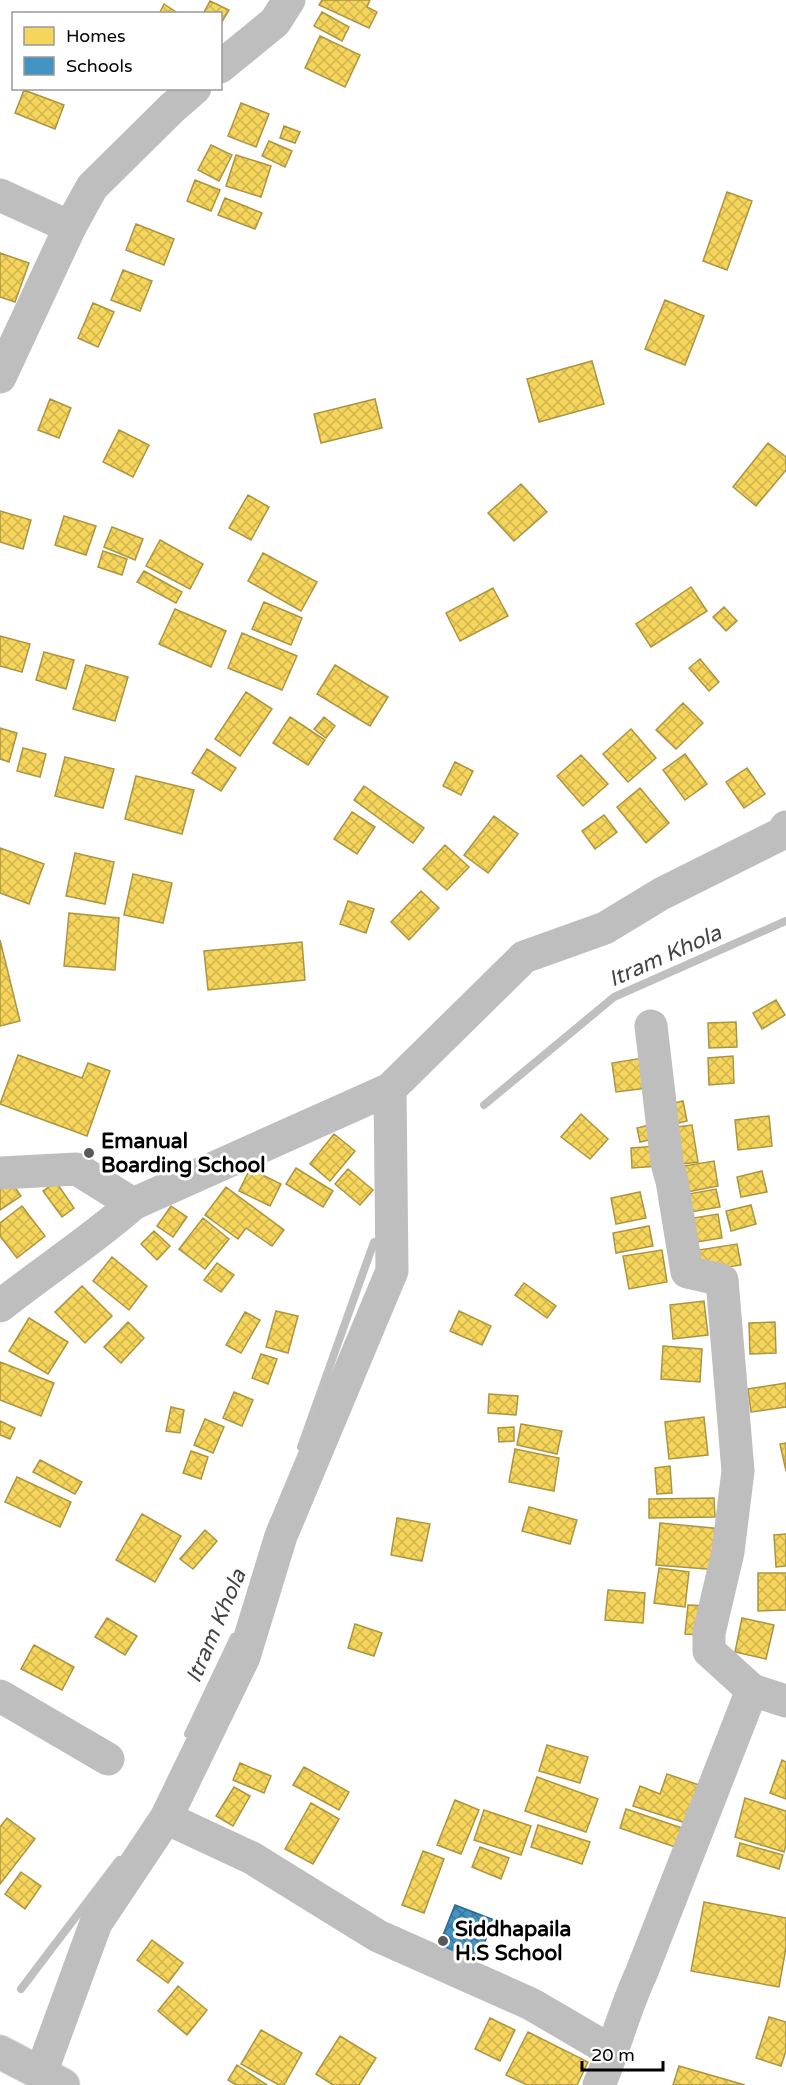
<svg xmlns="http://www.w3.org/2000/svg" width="786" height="2085" font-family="'Varela Round',sans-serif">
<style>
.homes{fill:url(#homes-cross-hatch);stroke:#ac9540;stroke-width:1.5}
.schools{fill:url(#schools-cross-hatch);stroke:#2f6788;stroke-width:1.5}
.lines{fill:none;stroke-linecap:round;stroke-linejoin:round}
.stream{stroke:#bfbfbf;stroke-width:8}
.major-casing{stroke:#dbdbdb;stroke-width:35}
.minor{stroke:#bebebe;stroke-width:33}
.major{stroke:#bebebe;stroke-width:33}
.poi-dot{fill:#595959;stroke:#fff;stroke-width:2}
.labels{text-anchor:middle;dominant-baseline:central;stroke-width:6;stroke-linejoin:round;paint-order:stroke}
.poi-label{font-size:21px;font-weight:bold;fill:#000;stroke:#fff;text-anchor:start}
.water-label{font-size:22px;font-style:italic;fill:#444;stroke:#fff}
</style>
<defs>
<pattern id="homes-cross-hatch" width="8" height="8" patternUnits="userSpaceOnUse" patternTransform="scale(1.5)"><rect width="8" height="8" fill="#f6d55c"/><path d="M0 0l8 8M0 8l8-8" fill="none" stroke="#d1b54e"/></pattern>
<pattern id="schools-cross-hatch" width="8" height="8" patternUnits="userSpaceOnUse" patternTransform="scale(1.5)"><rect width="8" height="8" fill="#4393c3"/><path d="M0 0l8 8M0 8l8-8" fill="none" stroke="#36769c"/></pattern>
</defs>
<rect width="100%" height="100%" fill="#fff"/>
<path class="homes" d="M322,0H370L367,7L377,12L369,28L319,5Z
M210,1L229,10L220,25V14H203Z
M164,4L179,14H159Z
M322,12L349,27L342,41L314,26Z
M320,36L360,55L345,87L305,68Z
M24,90L64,105L55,129L15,113Z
M241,103L269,114L256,147L228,136Z
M284,126L300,132L295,143L280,138Z
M269,141L292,151L285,167L262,156Z
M211,145L232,155L219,181L198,170Z
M236,155L271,166L261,197L226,186Z
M195,180L220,190L211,211L187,201Z
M727,192L752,201L727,270L703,261Z
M225,198L262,213L255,229L218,215Z
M136,224L174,239L164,265L126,250Z
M0,253L29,263L15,302L0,297Z
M123,270L152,281L140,311L111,300Z
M665,300L704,316L685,365L645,349Z
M93,303L114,312L98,347L78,338Z
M592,361L604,404L539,422L527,379Z
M50,399L71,408L59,438L38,430Z
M375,399L382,428L321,443L314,414Z
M119,430L149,445L133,477L103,462Z
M768,443L786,457V470L756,506L733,487Z
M521,484L547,512L514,541L488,513Z
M248,495L269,507L251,540L229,528Z
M0,511L31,520L23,549L0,542Z
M64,516L96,526L86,555L55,545Z
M112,527L143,539L135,560L104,547Z
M160,540L203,564L190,589L146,566Z
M103,551L127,559L122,575L98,567Z
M263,553L317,582L301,611L248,581Z
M144,571L182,592L176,603L137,582Z
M691,587L707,611L651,647L636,624Z
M493,588L508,616L460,641L446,613Z
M264,602L302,618L291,645L252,629Z
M724,607L737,621L726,631L713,617Z
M175,609L226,631L211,667L159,644Z
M242,633L297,656L282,690L228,668Z
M0,636L30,644L22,672L0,666Z
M44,652L74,660L66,689L36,680Z
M700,659L719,682L709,691L689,668Z
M86,665L128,677L115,721L73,709Z
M335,665L388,697L370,726L317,694Z
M246,692L272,709L240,756L215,739Z
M683,703L703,723L676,749L656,730Z
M290,717L325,740L308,765L273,743Z
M324,717L335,726L326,738L314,729Z
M0,728L17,733L9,762L0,759Z
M631,729L656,758L628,782L603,754Z
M23,748L46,754L40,777L17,771Z
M207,749L236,768L221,791L192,773Z
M685,754L707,784L685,800L663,770Z
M581,755L608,784L583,806L557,776Z
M65,757L114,769L103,808L55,796Z
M455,762L473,771L461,795L443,786Z
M747,768L765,794L744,808L726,782Z
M136,776L194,790L182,834L125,819Z
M364,786L424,828L413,843L354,800Z
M640,788L669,823L646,843L617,807Z
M352,812L375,827L357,854L334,839Z
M604,815L617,832L595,849L582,831Z
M494,816L518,834L488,873L464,855Z
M445,845L469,867L447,890L423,869Z
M0,848L44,864L29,904L0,893Z
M75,853L114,862L105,904L66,896Z
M133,874L172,883L163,923L124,915Z
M421,891L439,908L409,940L391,922Z
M348,901L374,909L366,933L340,924Z
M69,913L119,918L115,970L64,966Z
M0,940L20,1021L0,1026Z
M302,942L305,980L208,990L204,951Z
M776,1000L785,1015L762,1029L753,1013Z
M736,1022L737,1047L709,1048L708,1023Z
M18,1055L82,1078L88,1063L110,1071L87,1136L0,1104Z
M733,1056L734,1083L709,1085L708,1058Z
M643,1058L647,1088L616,1092L612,1063Z
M683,1101L687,1121L670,1125L666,1105Z
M581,1114L608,1139L590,1159L561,1137Z
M769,1116L772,1146L738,1150L735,1120Z
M654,1124L658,1138L640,1142L637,1128Z
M692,1125L698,1162L674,1165L669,1128Z
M334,1134L355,1151L330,1181L310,1164Z
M658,1146L659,1166L632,1168L631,1148Z
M714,1161L718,1186L682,1193L678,1167Z
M296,1168L333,1191L323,1207L286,1184Z
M250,1169L281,1184L270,1206L239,1191Z
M348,1169L373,1190L360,1205L335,1184Z
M762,1171L767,1192L741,1197L737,1177Z
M7,1176L21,1196L0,1210V1181Z
M56,1182L74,1208L62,1217L43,1191Z
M226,1187L284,1230L272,1246L246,1228L238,1239L205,1215Z
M716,1189L720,1207L685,1213L683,1195Z
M640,1192L646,1218L616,1224L611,1198Z
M751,1205L756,1224L731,1231L726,1211Z
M22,1206L45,1236L17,1258L0,1236V1223Z
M171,1206L187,1217L173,1237L157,1226Z
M718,1214L722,1238L691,1243L687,1219Z
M203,1218L229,1239L205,1269L179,1249Z
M649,1226L653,1246L616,1253L613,1233Z
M154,1231L170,1246L157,1260L141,1244Z
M737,1244L741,1265L696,1272L692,1251Z
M662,1250L667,1282L629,1289L623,1256Z
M112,1257L147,1286L129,1310L93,1281Z
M217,1263L234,1275L221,1292L204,1280Z
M524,1283L556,1306L547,1318L515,1295Z
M82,1286L112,1316L85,1343L55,1312Z
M704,1301L708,1335L673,1339L670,1305Z
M276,1311L298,1316L288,1353L266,1347Z
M459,1311L491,1326L482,1345L450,1331Z
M245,1312L260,1320L241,1353L226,1345Z
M29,1318L68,1342L48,1374L9,1351Z
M128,1322L144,1338L121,1363L104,1347Z
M775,1322L776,1353L750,1354L749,1323Z
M663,1346L702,1349L700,1382L661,1379Z
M261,1354L277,1359L268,1384L252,1378Z
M0,1362L54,1383L41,1416L0,1400Z
M786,1383V1407L751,1412L748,1389Z
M234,1392L253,1400L242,1426L223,1418Z
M489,1394L518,1396L516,1415L488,1413Z
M171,1407L184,1410L180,1433L166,1431Z
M704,1417L708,1455L669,1459L665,1422Z
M205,1419L224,1427L213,1453L194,1445Z
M0,1421L15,1428L10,1439L0,1435Z
M521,1424L562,1431L557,1454L517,1445Z
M514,1427V1441L499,1442L498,1428Z
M786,1443V1471L780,1444Z
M515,1449L559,1458L554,1491L509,1482Z
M191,1451L208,1457L201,1479L183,1473Z
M40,1460L82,1482L75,1494L33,1472Z
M670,1466L672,1493L657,1494L655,1468Z
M17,1477L71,1502L60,1527L5,1502Z
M714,1498L715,1517L649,1518V1499Z
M529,1507L577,1520L570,1544L522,1531Z
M142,1514L181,1536L155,1582L116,1560Z
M397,1518L430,1524L422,1561L391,1555Z
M660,1523L723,1529L719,1570L656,1565Z
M205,1530L217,1541L193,1569L180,1559Z
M786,1534V1566L776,1567L774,1535Z
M659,1568L689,1572L685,1607L654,1603Z
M758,1573H786V1610L758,1611Z
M608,1590L645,1593L643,1623L605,1620Z
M688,1605L707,1606L705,1635L685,1634Z
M107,1618L137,1636L125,1655L95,1637Z
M742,1618L774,1625L766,1659L735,1652Z
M355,1624L382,1633L374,1656L348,1648Z
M34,1645L74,1667L62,1690L21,1669Z
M547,1745L588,1757L580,1783L539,1771Z
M782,1760L786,1762V1799L770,1793Z
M240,1763L271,1776L264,1793L233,1780Z
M304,1767L349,1792L339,1810L293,1785Z
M667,1774L705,1787L692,1825L633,1806L640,1786L660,1794Z
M537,1777L598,1799L586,1832L525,1811Z
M234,1787L250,1796L233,1826L216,1816Z
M745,1798L786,1811V1845L784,1852L735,1837Z
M455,1800L479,1810L461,1854L437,1845Z
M311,1803L339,1819L313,1864L285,1849Z
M626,1809L685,1829L678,1848L620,1828Z
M484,1810L531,1826L521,1855L474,1840Z
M7,1818L35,1839L0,1884V1827Z
M538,1825L590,1842L582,1864L531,1847Z
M740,1843L783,1855L779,1869L737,1856Z
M480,1847L509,1858L501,1879L472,1867Z
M423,1851L444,1859L424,1913L402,1905Z
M21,1872L41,1886L25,1909L5,1894Z
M704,1902L786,1918V1948L779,1987L691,1971Z
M152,1940L183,1963L168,1983L137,1960Z
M178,1986L207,2010L187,2035L158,2011Z
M769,2017L786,2022V2051L781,2066L756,2058Z
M490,2018L515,2030L500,2061L475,2049Z
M261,2030L302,2053L284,2085H279L241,2064Z
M528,2032L588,2062L577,2085H527L506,2075Z
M340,2036L376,2058L359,2085H333L316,2074Z
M237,2065L267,2085H236L228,2080Z
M679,2066L745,2085H673Z"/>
<path class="schools" d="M455,1905L494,1920L475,1965L437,1950Z"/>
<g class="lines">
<path class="stream" d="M484,1105L614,997L786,921
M301,1447L374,1242
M188,1734L234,1637
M21,1989L119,1860"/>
<g class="major-casing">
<path id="major" d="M0,2052L63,2085"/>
</g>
<path class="minor" d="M220,67L275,22L289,0
M0,195L70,227
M0,377L70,227L92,187L172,108L195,88
M0,1173L77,1169L133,1204
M0,1306C44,1271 91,1241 133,1204L390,1089L524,957L605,928L661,894L781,834L786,827
M752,1690L786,1701
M0,1696L108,1759
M166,1818L252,1858L378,1936L531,2004L613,2052
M41,2073L96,1923L166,1818L244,1657L281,1536L392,1271L390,1089
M599,2085C615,2048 624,2010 641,1974L752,1690L709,1651V1633L728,1552L738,1471L722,1280L687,1272L672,1181L667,1163L651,1026"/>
<use href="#major" class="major"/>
</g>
<g class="poi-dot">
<circle cx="89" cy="1153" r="6"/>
<circle cx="443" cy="1941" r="6"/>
</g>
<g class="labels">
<g class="poi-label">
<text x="101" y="1141">Emanual<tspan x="101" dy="24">Boarding School</tspan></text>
<text x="455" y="1929">Siddhapaila<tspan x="455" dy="24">H.S School</tspan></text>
</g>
<g class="water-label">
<text transform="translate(665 956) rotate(-24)">Itram Khola</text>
<text transform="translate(216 1626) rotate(-67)">Itram Khola</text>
</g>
</g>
<rect x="12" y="12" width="210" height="78" fill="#ffffff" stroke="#999999" stroke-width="1.5"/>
<rect x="24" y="27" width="30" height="18" fill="#f6d55c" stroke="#999999" stroke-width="1.5"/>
<text x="66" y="42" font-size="18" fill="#000000">Homes</text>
<rect x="24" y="57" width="30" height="18" fill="#4393c3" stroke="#999999" stroke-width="1.5"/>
<text x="66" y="72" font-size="18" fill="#000000">Schools</text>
<path d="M582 2061v9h81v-9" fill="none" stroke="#000000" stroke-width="3"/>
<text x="591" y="2061" font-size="18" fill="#000000" stroke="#ffffff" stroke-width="4.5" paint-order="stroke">20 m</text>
</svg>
